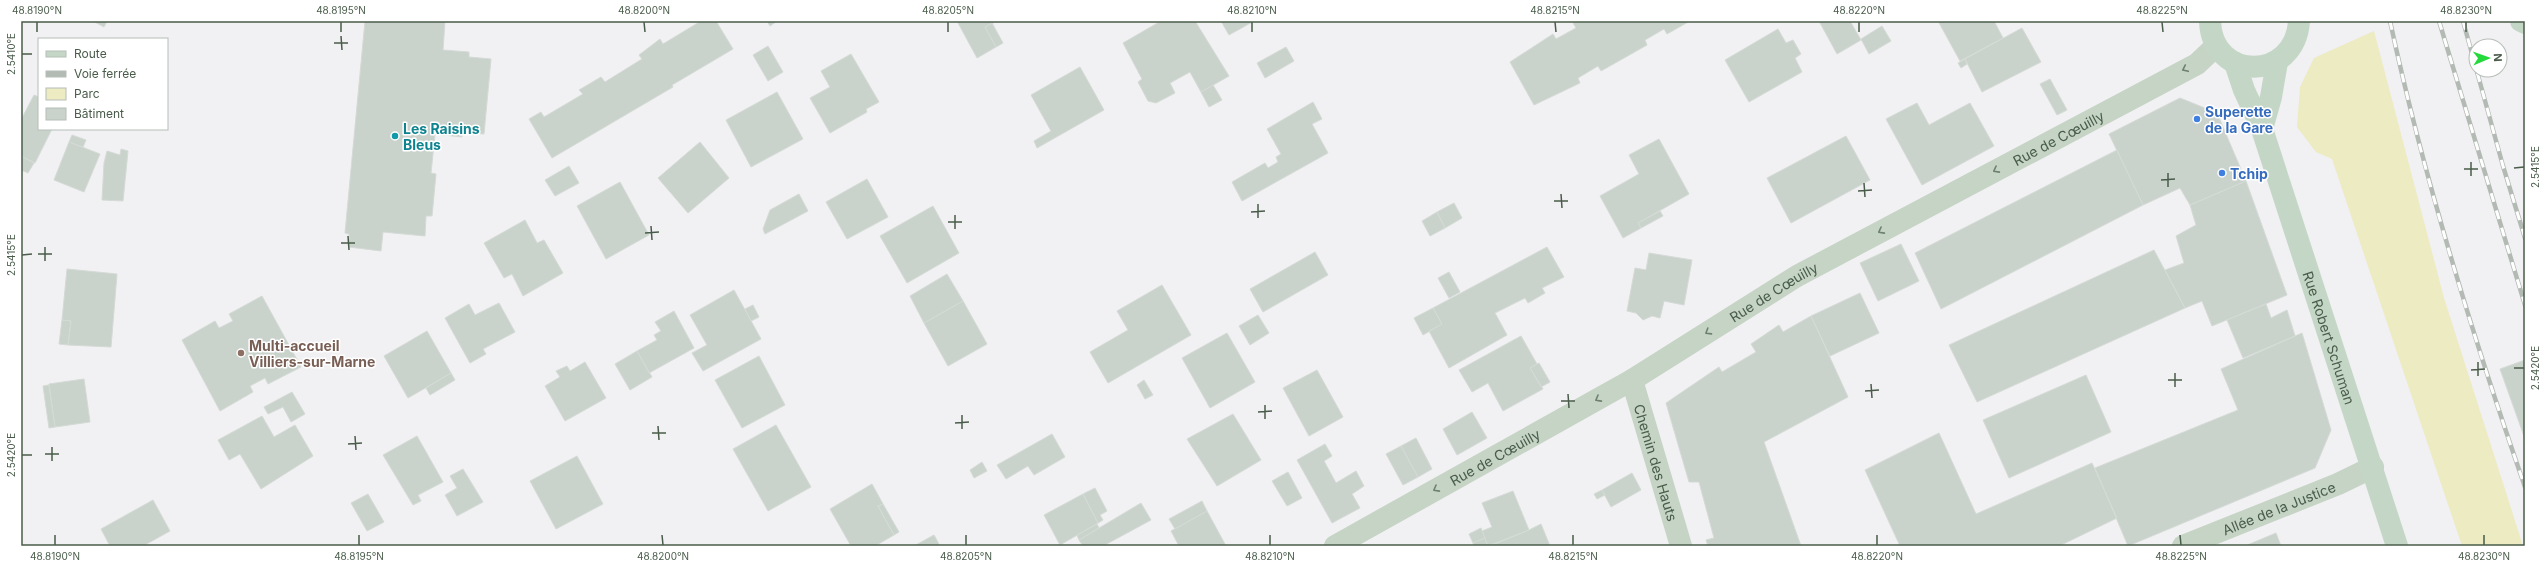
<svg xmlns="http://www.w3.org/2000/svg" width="2546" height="567" font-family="Inter,sans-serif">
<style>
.green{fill:#edebc1}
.building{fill:#cad2cc;stroke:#d4dbd6}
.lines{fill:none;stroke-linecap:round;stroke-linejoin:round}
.street{stroke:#c5d4c5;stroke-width:22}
.secondary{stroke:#c4d7c6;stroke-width:22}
.rail-casing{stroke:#b3bab4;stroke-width:4.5}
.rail{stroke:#fff;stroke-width:3;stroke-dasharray:9;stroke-linecap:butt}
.oneway{stroke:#6e806f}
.ticks{fill:none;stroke:#495c4a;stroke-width:1.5}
.shop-dot{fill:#3f7fe0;stroke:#fff;stroke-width:1.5}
.culture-dot{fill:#0f9aa8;stroke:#fff;stroke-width:1.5}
.education-dot{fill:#8d6e63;stroke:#fff;stroke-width:1.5}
.labels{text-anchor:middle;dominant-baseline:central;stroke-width:3;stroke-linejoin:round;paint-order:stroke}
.shop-label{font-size:14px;font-weight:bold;fill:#366cbe;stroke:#fff;text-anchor:start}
.culture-label{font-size:14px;font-weight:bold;fill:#0d838f;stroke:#fff;text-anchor:start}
.street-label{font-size:14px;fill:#495c4a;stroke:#fff}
.education-label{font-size:14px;font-weight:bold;fill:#785e54;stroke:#fff;text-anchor:start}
.neatline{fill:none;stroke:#495c4a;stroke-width:1.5}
.ticks-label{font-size:10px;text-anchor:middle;fill:#495c4a}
</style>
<rect width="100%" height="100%" fill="#f1f0f2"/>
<path class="green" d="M2374,31L2444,298L2523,546H2462L2332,159L2316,152L2297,127L2300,87L2314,58Z"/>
<path class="building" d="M93,21H107L104,27Z
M365,21H445L443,50L469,52V57L491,59L484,134L462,132V137L435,134L431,173L436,174L432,216H426L425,236L383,232L381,251L349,247V234L345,233Z
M716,21L733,49L672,85L673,87L552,158L529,119L541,112L544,117L583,94L579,90L601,77L605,82L642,59L639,55L660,39L663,44L701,21Z
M767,21H777L770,26Z
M957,21H997L985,27L996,47L977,58Z
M1161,21H1195L1229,76L1201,92L1190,72L1170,83L1175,93L1156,103L1148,101L1138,82L1142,79L1123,43Z
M1221,21H1254L1229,35Z
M1577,21H1690L1667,34L1664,29L1645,40L1647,45L1601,71L1598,66L1578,78L1580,83L1534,105L1510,62L1553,34L1556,39L1576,28L1573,23Z
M1819,21H1850L1861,40L1837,54Z
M1938,21H1994L2003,38L1960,61Z
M992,23L1003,43L996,47L985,27Z
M1882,26L1891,41L1869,54L1861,39Z
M2022,28L2041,62L1982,92L1965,59Z
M1778,29L1786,43L1793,40L1801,54L1795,58L1802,72L1749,102L1725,60Z
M768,46L783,72L768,81L753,55Z
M1286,47L1294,61L1265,78L1257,63Z
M851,54L879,102L866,109L867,112L830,133L810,98L830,87L821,71Z
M1965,59L1967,64L1961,68L1958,63Z
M1080,67L1104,110L1037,148L1034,141L1051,131L1031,95Z
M2050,79L2067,110L2057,115L2040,84Z
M1213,85L1222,100L1209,107L1201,92Z
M777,92L803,139L751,167L726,120Z
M34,95L39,97V129H52L35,163L21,156V120Z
M2180,98L2217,113L2246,181L2190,205L2180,188L2143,205L2109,134Z
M1313,102L1322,119L1312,124L1328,153L1242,201L1232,182L1265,163L1268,168L1278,162L1276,157L1281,154L1267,129Z
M1917,103L1929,125L1970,103L1994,146L1922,185L1886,119Z
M72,135L86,140L83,147L69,142Z
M1846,136L1870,180L1791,223L1767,178Z
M1659,139L1689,194L1638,223L1641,228L1623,238L1600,196L1639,174L1629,155Z
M69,142L100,154L84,192L54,180Z
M700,142L729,178L688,213L658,178Z
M121,149L128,151L123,201L102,200L104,163L107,151L120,155Z
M2117,150L2143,205L1941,309L1915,253Z
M21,156L34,163L28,173L21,170Z
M569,166L579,183L555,196L545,180Z
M867,179L888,217L847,239L826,202Z
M2246,181L2287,295L2212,326L2202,301L2185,308L2165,270L2184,263L2176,236L2196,225L2190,205Z
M620,182L649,235L606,259L577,206Z
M799,194L808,211L765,234L763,229L770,210Z
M1454,203L1462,218L1445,228L1437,212Z
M933,206L959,253L907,283L880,236Z
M1660,211L1663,216L1641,228L1638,223Z
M1437,212L1445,228L1430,236L1422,221Z
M525,220L537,243L544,240L563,273L523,296L512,274L504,278L484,243Z
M1901,244L1919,281L1878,301L1860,263Z
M1547,247L1564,277L1542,288L1545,293L1528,303L1525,298L1495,313L1507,335L1449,368L1429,331L1442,324L1433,308Z
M2154,250L2185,308L1977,402L1949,345Z
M1315,252L1328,275L1263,312L1250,289Z
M1649,253L1692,260L1684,305L1664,301L1660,318L1652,316L1643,320L1636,313L1627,311L1635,268L1646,270Z
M67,269L117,274L111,347L68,345L71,321L62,320Z
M1449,272L1460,292L1449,298L1438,278Z
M947,274L963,301L924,323L910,296Z
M1162,285L1191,335L1108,383L1090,352L1128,330L1117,311Z
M734,290L761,339L703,371L692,353L707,345L690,315Z
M1860,293L1879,333L1830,356L1811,316Z
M262,296L301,367L268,384L265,378L250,386L253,392L220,411L182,340L215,321L219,328L233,321L229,314Z
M963,301L987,344L948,366L924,323Z
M499,303L515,332L483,349L486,354L470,363L445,318L469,304L475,315Z
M2266,304L2271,318L2287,310L2295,336L2243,358L2227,320Z
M753,305L759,317L751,321L745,309Z
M1433,308L1442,324L1423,335L1414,318Z
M674,311L694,348L649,373L637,351L657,340L654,335L661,331L655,322Z
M1258,315L1269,333L1250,345L1239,326Z
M1811,316L1848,397L1764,442L1801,546H1708L1706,540L1714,538L1699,482H1689L1666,403L1719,367L1722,372L1756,352L1751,344L1779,325L1783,332Z
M62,320L71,321L68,345L59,344Z
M427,331L451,373L408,398L384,356Z
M1227,333L1255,382L1210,408L1182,358Z
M2302,333L2331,430L2315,468L2128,546L2095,468L2238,410L2221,369Z
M1521,336L1537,364L1530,368L1543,389L1503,411L1488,383L1472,392L1459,370Z
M637,351L652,377L630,390L615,364Z
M759,356L785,405L742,428L715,380Z
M2525,360V439L2500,369Z
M585,362L606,398L565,421L545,386L560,377L556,371L567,366L570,371Z
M1539,363L1550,382L1541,387L1530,368Z
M1317,370L1343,417L1309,436L1283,388Z
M451,373L455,380L430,395L426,388Z
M2086,375L2111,432L2009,478L1983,420Z
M84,379L90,422L55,427L49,384Z
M1144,380L1153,395L1145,399L1137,385Z
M49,385L55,427L49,428L43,386Z
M292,392L305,414L291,422L283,407L268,414L264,407Z
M1472,412L1487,438L1457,455L1443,429Z
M1233,414L1261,460L1217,486L1187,439Z
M262,416L274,437L295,425L313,456L261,489L240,454L229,460L218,440Z
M776,425L811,487L768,511L733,449Z
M1939,433L1976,514L2092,463L2117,518L2059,546H1900L1865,470Z
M1052,434L1065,457L1034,475L1028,466L1006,479L997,465Z
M417,436L443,482L418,495L421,501L413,505L383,455Z
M1416,438L1432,469L1418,477L1401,446Z
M1325,444L1332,456L1324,461L1336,483L1356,471L1364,486L1352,494L1360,508L1332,523L1297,460Z
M1401,446L1418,477L1403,485L1386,454Z
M577,456L603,504L556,529L530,481Z
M982,462L987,471L974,478L970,470Z
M463,469L483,502L457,516L445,495L457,488L450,476Z
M1288,472L1302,498L1287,506L1272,481Z
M1632,473L1641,490L1611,507L1602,490Z
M872,484L883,504L878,506L894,535L875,546H851L830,509Z
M1095,488L1107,511L1100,515L1103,520L1098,523L1083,494Z
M1602,490L1605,495L1597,499L1594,494Z
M1513,491L1529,530L1488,546L1482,531L1492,527L1482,503Z
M368,494L384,522L367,531L351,503Z
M1083,494L1098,523L1060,545L1044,515Z
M153,500L170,531L143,546H110L101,529Z
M1202,501L1207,511L1175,529L1169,519Z
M1141,503L1151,520L1103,546H1083L1079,540Z
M883,504L899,532L894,535L878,506Z
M1207,511L1226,546H1179L1171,531Z
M1097,524L1099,528L1079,540L1077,535Z
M1541,524L1550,546H1490L1529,530Z
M1481,528L1485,538L1473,543L1469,534Z
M2276,533L2281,546H2245Z
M934,535L940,546H914Z
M1485,538L1488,546H1474L1473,543Z"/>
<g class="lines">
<g class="street">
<path id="s1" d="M1632,380L1681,546"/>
<path id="s2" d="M1335,546L1632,380L1797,276L2197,64L2216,46"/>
<path id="s3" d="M2183,546L2338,484L2373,467"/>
</g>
<g class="secondary">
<path d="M2210,21C2212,82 2295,82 2299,21"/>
<path d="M2521,21L2525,23"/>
<path id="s4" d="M2277,62L2271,97L2262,129L2397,546"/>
<path d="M2235,63L2244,90L2262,129"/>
</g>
<g class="rail-casing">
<path id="rail" d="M2390,21C2424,179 2472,334 2525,487
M2439,21L2525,305
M2463,21L2503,166L2525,238"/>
</g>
<use href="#rail" class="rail"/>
</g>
<defs><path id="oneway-chevron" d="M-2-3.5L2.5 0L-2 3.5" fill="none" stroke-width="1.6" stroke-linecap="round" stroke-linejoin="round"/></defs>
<g class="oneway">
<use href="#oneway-chevron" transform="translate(2185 69) rotate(155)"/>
<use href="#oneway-chevron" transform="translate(1996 170) rotate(152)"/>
<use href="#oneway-chevron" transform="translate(1881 231) rotate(152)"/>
<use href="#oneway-chevron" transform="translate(1708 332) rotate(148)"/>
<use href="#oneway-chevron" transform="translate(1598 399) rotate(151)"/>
<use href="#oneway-chevron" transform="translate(1436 489) rotate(151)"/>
</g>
<path class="ticks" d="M37,22V32M341,22V32M644,22L645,32M948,22V32M1252,22V32M1555,22L1556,32M1859,22V32M2162,22L2163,32M2466,22V32M341,36L342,50M334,43H348M22,54H32M2471,162V176M2514,168L2524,167M2464,169H2478M2168,173V187M2161,180L2175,179M1864,183L1865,197M1858,191L1872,190M1561,194L1562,208M1554,201H1568M1258,204V218M1251,212L1265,211M955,215V229M948,222H962M651,226L652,240M645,233L659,232M348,236L349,250M341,243H355M45,247V261M38,254H52M22,255L32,254M2478,362V376M2514,368H2524M2471,370L2485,369M2175,373V387M2168,380H2182M1871,384L1872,398M1865,391L1879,390M1568,394L1569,408M1561,401H1575M1265,405V419M1258,412L1272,411M962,415V429M955,423L969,422M658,426L659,440M652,433H666M355,436L356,450M348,444L362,443M52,447V461M45,454H59M22,455H32M55,535V545M359,535V545M662,535L663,545M966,535V545M1270,535V545M1573,535V545M1877,535V545M2180,535L2181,545M2484,535V545"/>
<g class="shop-dot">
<circle cx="2197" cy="119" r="4"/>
<circle cx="2222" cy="173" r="4"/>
</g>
<circle class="culture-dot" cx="395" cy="136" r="4"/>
<circle class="education-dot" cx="241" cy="353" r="4"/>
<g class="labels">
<g class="shop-label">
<text x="2205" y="111">Superette<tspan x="2205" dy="16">de la Gare</tspan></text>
<text x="2230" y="173">Tchip</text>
</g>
<g class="culture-label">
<text x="403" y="128">Les Raisins<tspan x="403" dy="16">Bleus</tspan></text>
</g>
<g class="street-label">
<text stroke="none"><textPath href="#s2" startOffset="831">Rue de Cœuilly</textPath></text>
<text stroke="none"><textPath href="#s2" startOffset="507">Rue de Cœuilly</textPath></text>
<text stroke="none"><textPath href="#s4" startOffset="288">Rue Robert Schuman</textPath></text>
<text stroke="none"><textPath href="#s2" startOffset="183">Rue de Cœuilly</textPath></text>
<text stroke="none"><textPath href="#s1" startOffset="86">Chemin des Hauts</textPath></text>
<text stroke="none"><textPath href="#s3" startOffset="103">Allée de la Justice</textPath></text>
</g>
<g class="education-label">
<text x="249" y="345">Multi-accueil<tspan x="249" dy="16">Villiers-sur-Marne</tspan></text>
</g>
</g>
<rect width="2546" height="567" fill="none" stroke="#ffffff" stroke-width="44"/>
<rect x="38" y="38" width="130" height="92" fill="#ffffff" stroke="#b6beb7"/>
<rect x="46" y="51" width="20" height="6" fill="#c4d7c6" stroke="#b6beb7"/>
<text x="74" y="58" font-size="12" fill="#495c4a">Route</text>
<rect x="46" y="71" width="20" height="6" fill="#b3bab4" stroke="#b6beb7"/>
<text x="74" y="78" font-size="12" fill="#495c4a">Voie ferrée</text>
<rect x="46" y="88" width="20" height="12" fill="#edebc1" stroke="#b6beb7"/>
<text x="74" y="98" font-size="12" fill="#495c4a">Parc</text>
<rect x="46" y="108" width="20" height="12" fill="#cad2cc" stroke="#b6beb7"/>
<text x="74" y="118" font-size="12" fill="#495c4a">Bâtiment</text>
<g transform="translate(2488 58) rotate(88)"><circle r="19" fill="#ffffff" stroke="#b6beb7"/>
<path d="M0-3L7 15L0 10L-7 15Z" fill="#24d93b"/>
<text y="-6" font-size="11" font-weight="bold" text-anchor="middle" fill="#495c4a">N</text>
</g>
<rect x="22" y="22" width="2502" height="523" class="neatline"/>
<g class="ticks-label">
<text x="37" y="14">48.8190°N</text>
<text x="341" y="14">48.8195°N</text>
<text x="644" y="14">48.8200°N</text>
<text x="948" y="14">48.8205°N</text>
<text x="1252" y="14">48.8210°N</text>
<text x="1555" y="14">48.8215°N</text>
<text x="1859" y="14">48.8220°N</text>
<text x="2162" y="14">48.8225°N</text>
<text x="2466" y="14">48.8230°N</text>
<text transform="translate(11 54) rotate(-90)" y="4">2.5410°E</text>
<text transform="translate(2535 167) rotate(-90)" y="4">2.5415°E</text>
<text transform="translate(11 255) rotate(-90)" y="4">2.5415°E</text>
<text transform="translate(2535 368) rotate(-90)" y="4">2.5420°E</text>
<text transform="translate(11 455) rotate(-90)" y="4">2.5420°E</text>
<text x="55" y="560">48.8190°N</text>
<text x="359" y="560">48.8195°N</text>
<text x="663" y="560">48.8200°N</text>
<text x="966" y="560">48.8205°N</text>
<text x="1270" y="560">48.8210°N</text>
<text x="1573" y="560">48.8215°N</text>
<text x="1877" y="560">48.8220°N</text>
<text x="2181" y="560">48.8225°N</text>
<text x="2484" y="560">48.8230°N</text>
</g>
</svg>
